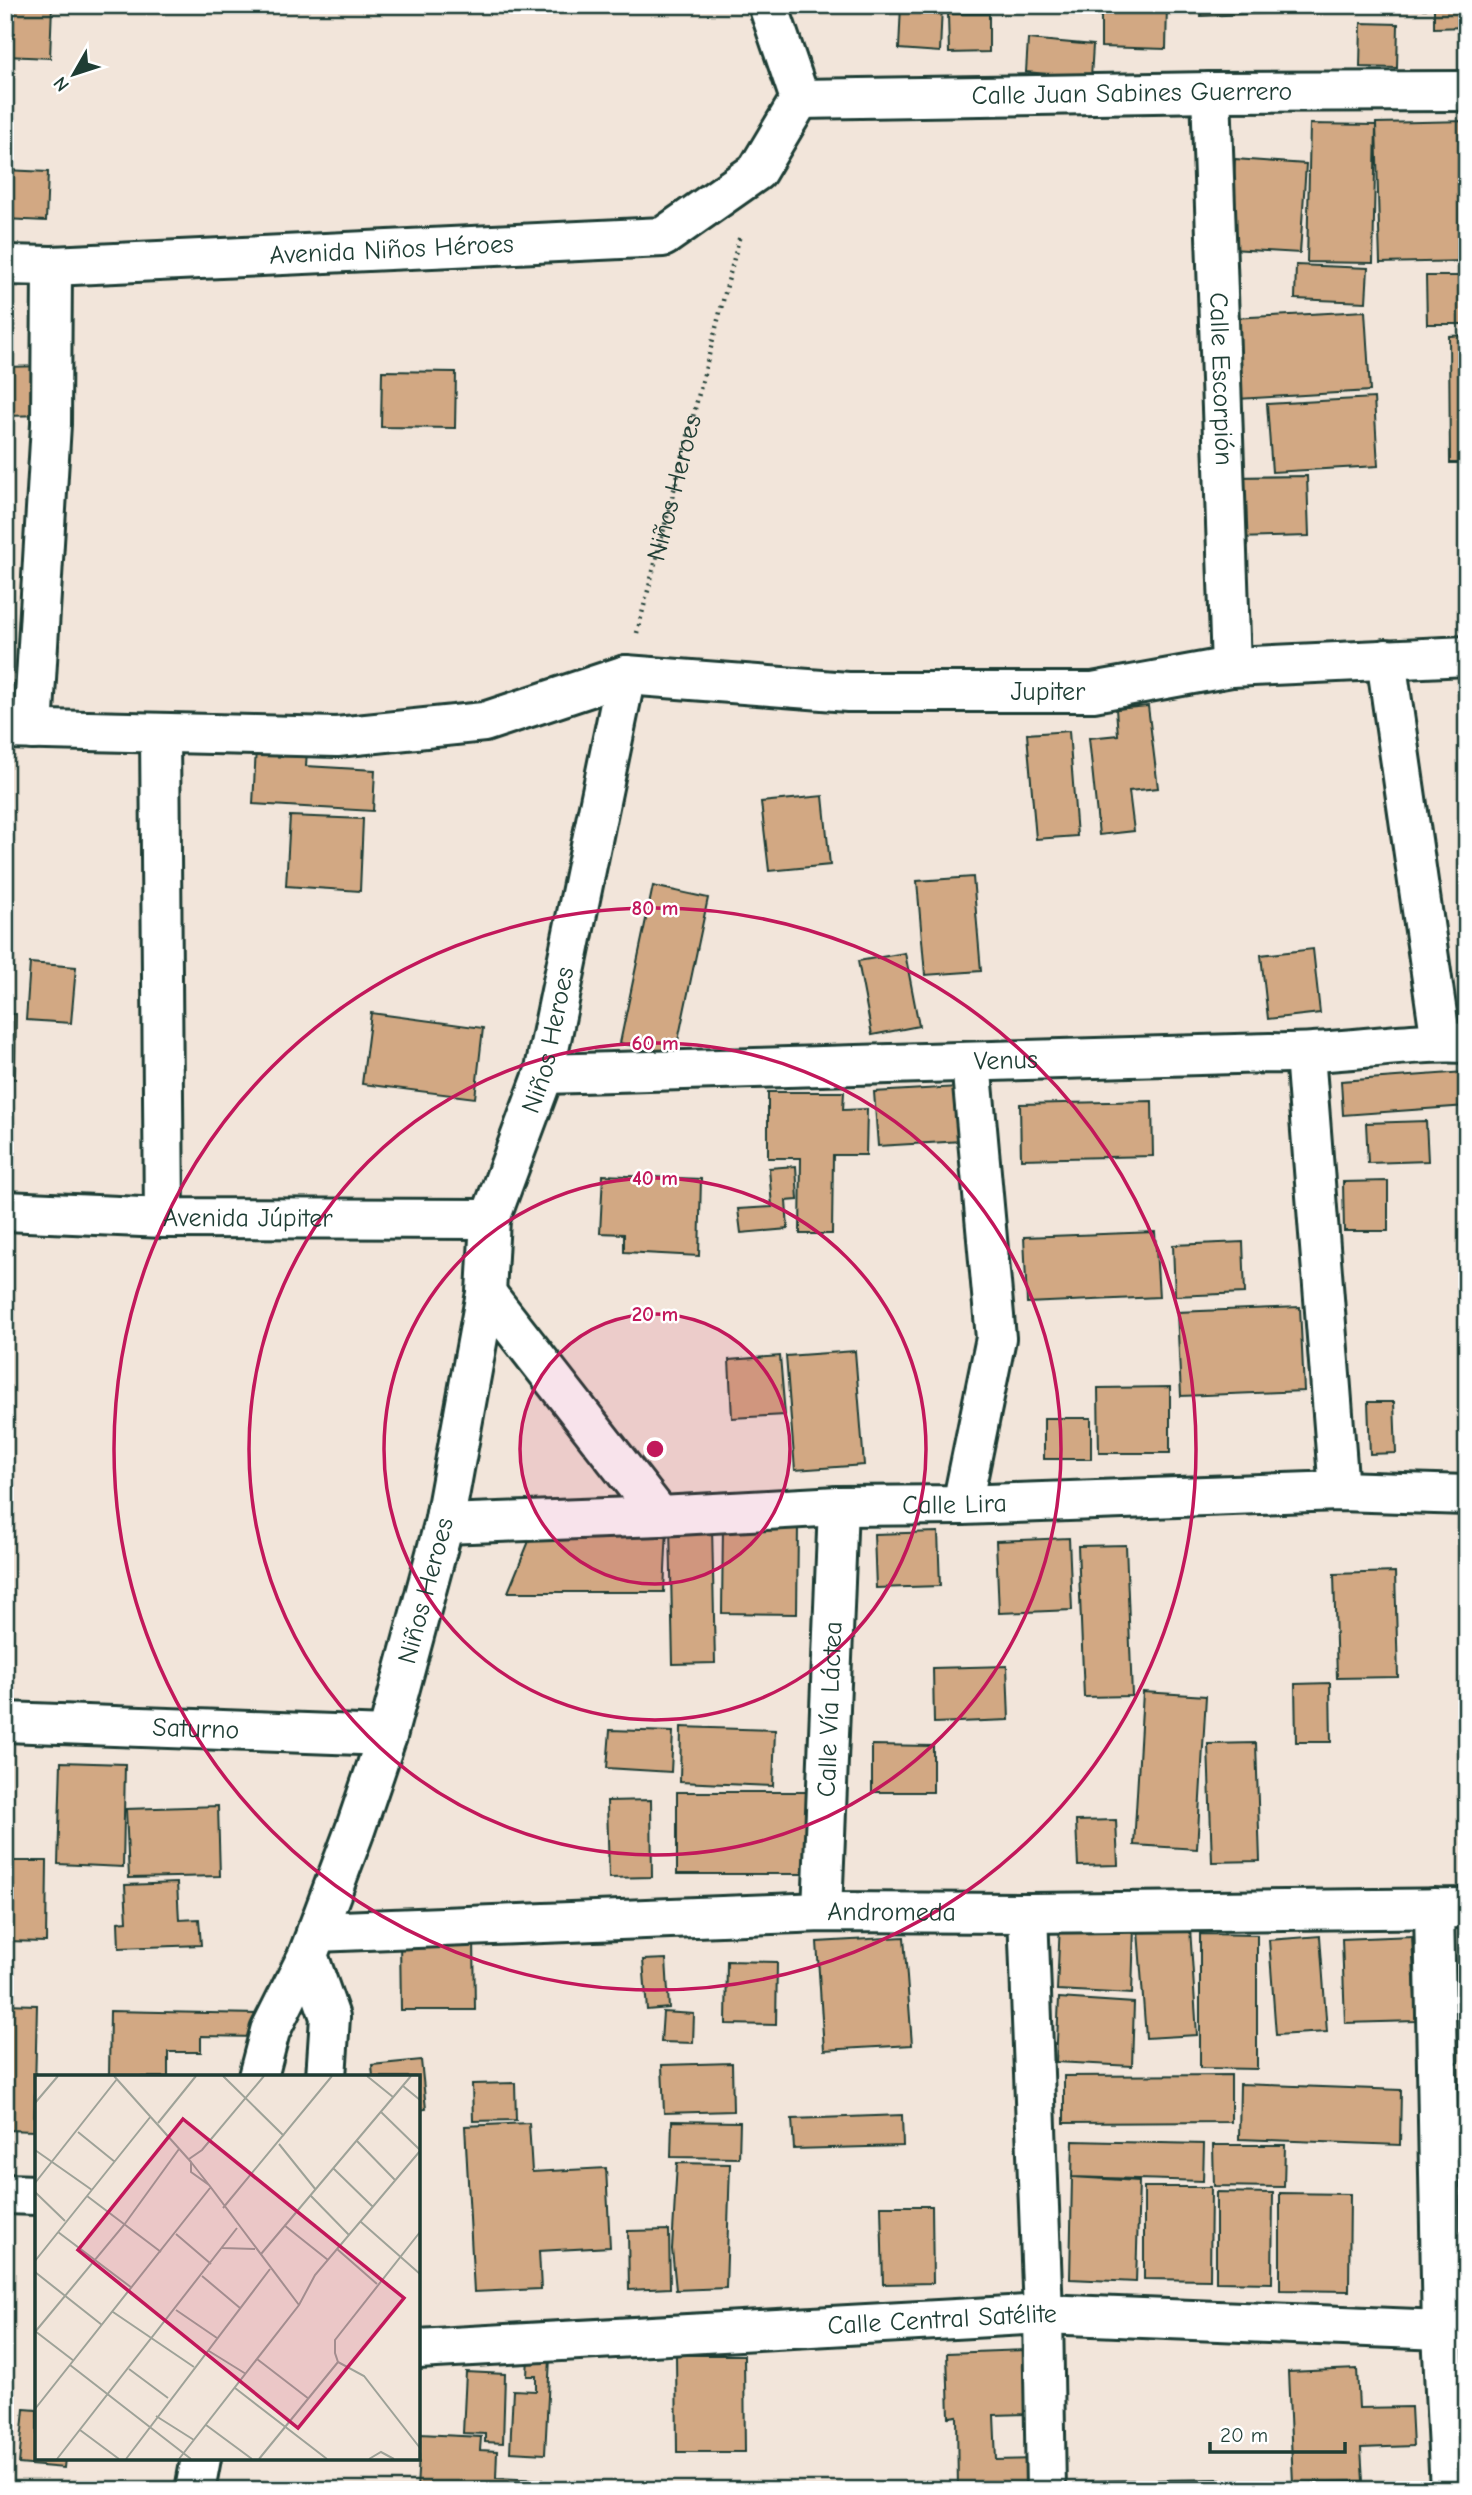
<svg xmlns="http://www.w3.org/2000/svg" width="1472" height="2495" font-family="'Comic Neue',sans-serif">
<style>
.building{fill:#d2a883;stroke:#1f3d34;stroke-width:2}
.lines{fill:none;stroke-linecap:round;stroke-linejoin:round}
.minor-casing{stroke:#1f3d34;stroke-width:44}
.path{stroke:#1f3d34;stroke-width:4.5;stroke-dasharray:2 5;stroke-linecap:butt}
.minor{stroke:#fff;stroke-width:38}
.ring{fill:none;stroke:#c2185b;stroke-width:3.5}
.labels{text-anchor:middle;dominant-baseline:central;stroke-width:5;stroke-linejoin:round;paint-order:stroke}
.street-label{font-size:26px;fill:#1f3d34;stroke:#fff}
.inset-road{fill:none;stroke:#9ea298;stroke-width:2}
.view{fill:#c2185b;fill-opacity:0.15;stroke:#c2185b;stroke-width:3.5}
.inset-edge{fill:none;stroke:#1f3d34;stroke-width:3.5}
.centre{fill:#c2185b;stroke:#fff;stroke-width:3.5}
.ring-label{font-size:21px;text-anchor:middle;font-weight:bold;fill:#c2185b;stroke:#fff;stroke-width:5;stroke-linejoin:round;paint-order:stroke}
</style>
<rect width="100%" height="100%" fill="#f2e5da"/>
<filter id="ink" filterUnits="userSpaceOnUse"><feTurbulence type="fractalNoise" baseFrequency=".0143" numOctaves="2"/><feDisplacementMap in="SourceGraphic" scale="14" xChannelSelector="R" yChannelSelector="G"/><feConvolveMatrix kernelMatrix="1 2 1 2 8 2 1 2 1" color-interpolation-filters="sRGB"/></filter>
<g filter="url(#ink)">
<path class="building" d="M5,5H52L50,58L5,56Z
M901,5H942L940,52L899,49Z
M1101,5H1167L1166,49L1101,47Z
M1200,5H1302V12L1201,16Z
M1343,5H1426V9Z
M1434,5H1467V27L1434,28Z
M948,14H989V52L949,53Z
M1361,23L1398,24L1397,68L1360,67Z
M1028,39L1093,45L1091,78L1026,72Z
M1467,121V261L1380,263L1376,123Z
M1310,124L1376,125L1373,263L1307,262Z
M1235,159L1306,164L1300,253L1230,249Z
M5,170L48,172L46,221L5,219Z
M1296,265L1368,268L1366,302L1295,299Z
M1426,276H1467V324H1427Z
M1365,311L1370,391L1237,399L1231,318Z
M1467,335V463H1450L1449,336Z
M44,366L45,415L5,416V367Z
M382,371L456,372L455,428L381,427Z
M1374,398L1378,466L1272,472L1267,404Z
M1307,476L1309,536L1237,538L1235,477Z
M1148,706L1158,788L1129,791L1134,831L1099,835L1089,738L1118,735L1116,709Z
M1069,731L1077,836L1036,839L1027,734Z
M256,748L307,750L306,766L375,770L373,811L253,804Z
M823,796L830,865L769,871L761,802Z
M290,816L363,819L360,891L286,886Z
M973,877L981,971L925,975L917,881Z
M653,886L708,898L675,1055L620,1043Z
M1313,949L1320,1013L1268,1019L1261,955Z
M905,953L919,1026L872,1035L858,961Z
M30,963L76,967L71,1023L26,1020Z
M371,1013L483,1028L475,1098L362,1084Z
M5,1014H16L15,1079H5Z
M1465,1072L1467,1106L1343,1115L1341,1081Z
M958,1087L962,1141L878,1146L874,1092Z
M768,1092H844L843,1110L867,1109L866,1155H833L832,1234H800L801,1158H768Z
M1152,1101L1153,1156L1021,1159L1020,1104Z
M1426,1121L1428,1161L1368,1163L1366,1123Z
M796,1166L798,1200L786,1201L788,1229L741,1233L738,1209L772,1207L769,1168Z
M603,1175L701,1179L699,1256L624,1252V1234L600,1233Z
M1388,1181V1231H1344L1343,1182Z
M1155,1232L1159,1297L1027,1303L1024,1237Z
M1243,1242L1245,1293L1175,1296L1173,1245Z
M1300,1307L1304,1391L1181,1396L1177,1312Z
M855,1351L864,1465L795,1470L786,1356Z
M780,1356L785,1415L732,1418L729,1360Z
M1170,1387V1453H1099L1098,1388Z
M1368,1402H1394L1396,1453L1370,1454Z
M1044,1418H1091V1459H1044Z
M723,1524L798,1525L797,1614L722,1613Z
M712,1526L715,1663L673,1664L670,1527Z
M667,1527L664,1592H508L534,1529Z
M938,1532L940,1586L876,1588L874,1534Z
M1069,1538L1072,1610L999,1613L996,1541Z
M1126,1545L1132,1696L1084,1697L1078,1546Z
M1395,1572L1398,1677L1337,1678L1334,1574Z
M1007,1666L1009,1720L934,1723L933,1668Z
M1330,1683L1331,1742H1296L1295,1684Z
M1143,1692L1206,1696L1197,1849L1134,1845Z
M681,1727L775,1730L773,1786L680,1782Z
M610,1730L673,1732L671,1772L607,1768Z
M1256,1743L1260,1861L1212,1862L1208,1744Z
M872,1745L933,1746V1792H872Z
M61,1762L125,1764L123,1867L58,1864Z
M677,1792H809V1874H677Z
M651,1800L652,1877L609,1878L607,1801Z
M218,1806L220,1876L129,1878L126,1809Z
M1116,1820L1118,1865L1078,1866L1076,1821Z
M5,1861H47L46,1942L5,1941Z
M177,1883L179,1920L199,1919L201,1945L119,1948L118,1922L127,1921L125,1885Z
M1060,1923L1134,1927L1132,1994L1057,1990Z
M1190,1928L1197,2035L1146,2038L1138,1931Z
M1200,1934L1257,1935V2069L1200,2068Z
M1320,1936L1327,2032L1276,2035L1269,1940Z
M1412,1936L1416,2021L1345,2023L1342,1939Z
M904,1937L912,2045L824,2050L817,1942Z
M474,1938L475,2010H401L400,1939Z
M666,1959L669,2008L647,2010L643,1960Z
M727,1961L777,1962L776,2025L726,2024Z
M1059,1998L1134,2003L1132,2066L1056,2062Z
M5,2004L37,2005L34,2131L5,2130Z
M110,2011L258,2014V2037L201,2036V2052H168V2077H109Z
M663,2012L694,2014L693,2043L661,2042Z
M421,2060L426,2109L418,2110V2077H373L372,2065Z
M732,2063L733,2111L664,2113L662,2065Z
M1231,2075V2122L1064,2123V2076Z
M515,2083L516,2120L473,2121L472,2084Z
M1240,2084L1401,2090L1400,2145L1239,2139Z
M902,2115L903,2146L794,2149L792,2119Z
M672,2121L740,2122L739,2158L671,2157Z
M529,2123L532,2172L606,2168L610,2247L539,2251L541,2289L474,2292L465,2126Z
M1073,2141L1204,2144L1203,2181L1072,2177Z
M1213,2145H1285L1284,2187L1214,2186Z
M677,2163L730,2164L726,2288L676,2290L672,2249Z
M1072,2177L1139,2181L1136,2282L1070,2279Z
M1144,2187H1211L1210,2280L1144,2279Z
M1216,2192L1273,2193L1272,2283L1216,2282Z
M1280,2193L1350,2194L1349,2291L1280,2290Z
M881,2206H932L933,2283L883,2284Z
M669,2230L670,2288L629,2290L628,2231Z
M1025,2350L1028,2414L994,2415L996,2460L1033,2459L1034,2490H958L957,2416L949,2417L947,2353Z
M676,2355H744L745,2452H677Z
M528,2356L550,2358L545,2454L510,2452L513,2390L536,2391V2376H527Z
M1357,2369L1359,2408L1411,2407L1413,2446L1361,2448L1363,2481L1293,2483L1288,2372Z
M466,2372L505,2374L503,2443L485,2442V2434L463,2433Z
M24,2409L37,2410V2458H65L64,2468L19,2464Z
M420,2434L481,2437L480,2450L497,2451L496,2478L542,2480L541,2490H487V2488L439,2486V2490H417Z
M1220,2479V2490H1088L1087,2481Z"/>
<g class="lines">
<g class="minor-casing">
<g id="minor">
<path id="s2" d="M1211,92L1231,667"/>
<path id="s3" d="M800,99L1211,92L1467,91"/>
<path id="s4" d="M5,265L52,266L663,237L757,171L800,99L768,5"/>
<path d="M1386,659L1441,1042"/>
<path id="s5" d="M5,729L337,737L484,722L626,675L848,692H1093L1231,667L1467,656"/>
<path d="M33,730L51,424L52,266"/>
<path d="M160,734L164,1218"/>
<path d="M1305,1054L1339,1491"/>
<path id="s6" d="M544,1074L1270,1053C1336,1055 1401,1040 1467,1043"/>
<path id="s7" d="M5,1211L164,1218L490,1219"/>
<path d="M486,1293L660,1516"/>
<path d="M962,1505L996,1338L971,1062"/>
<path id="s8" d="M444,1524L660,1516L838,1506L962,1505L1339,1491L1467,1495"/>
<path id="s9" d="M5,1722L387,1736"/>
<path d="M1434,1908L1442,2332L1450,2490"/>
<path id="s10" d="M822,1912L838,1506"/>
<path d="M1028,1913L1043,2314L1046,2490"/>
<path id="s11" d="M316,1932L822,1912L1028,1913L1467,1908"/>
<path d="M258,2077L270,2031L308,1955"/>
<path id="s12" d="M326,2077L330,2017L308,1955L355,1830L387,1736L444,1524L486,1293L490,1219L544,1074L626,675"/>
<path d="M5,2194L37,2195"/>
<path id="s13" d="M418,2349L1043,2314L1467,2331"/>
<path d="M195,2490L201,2458"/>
</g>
</g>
<path class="path" id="s1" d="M637,633L740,235"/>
<use href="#minor" class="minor"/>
</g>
</g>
<circle cx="655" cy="1449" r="135" fill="#c2185b" fill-opacity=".12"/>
<g class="ring">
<circle cx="655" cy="1449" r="135"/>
<circle cx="655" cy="1449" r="271"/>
<circle cx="655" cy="1449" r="406"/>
<circle cx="655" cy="1449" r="541"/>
</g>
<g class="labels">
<g class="street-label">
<text stroke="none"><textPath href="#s3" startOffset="332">Calle Juan Sabines Guerrero</textPath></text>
<text stroke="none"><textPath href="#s4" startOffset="387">Avenida Niños Héroes</textPath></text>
<text stroke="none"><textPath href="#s2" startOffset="287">Calle Escorpión</textPath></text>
<text stroke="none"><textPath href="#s1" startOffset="150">Niños Heroes</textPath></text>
<text stroke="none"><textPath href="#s5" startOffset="1052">Jupiter</textPath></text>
<text stroke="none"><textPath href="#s12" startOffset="1076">Niños Heroes</textPath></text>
<text stroke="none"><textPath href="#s6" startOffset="462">Venus</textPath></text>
<text stroke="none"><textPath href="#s7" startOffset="243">Avenida Júpiter</textPath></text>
<text stroke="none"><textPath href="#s8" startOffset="511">Calle Lira</textPath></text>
<text stroke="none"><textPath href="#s12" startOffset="509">Niños Heroes</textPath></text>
<text stroke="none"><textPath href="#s10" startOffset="203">Calle Vía Láctea</textPath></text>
<text stroke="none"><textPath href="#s9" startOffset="191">Saturno</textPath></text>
<text stroke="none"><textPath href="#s11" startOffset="576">Andromeda</textPath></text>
<text stroke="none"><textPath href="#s13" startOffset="525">Calle Central Satélite</textPath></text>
</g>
</g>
<g transform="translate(35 2075)">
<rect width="385" height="385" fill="#f2e5da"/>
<path class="inset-road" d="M79,1L156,87V97L174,110L264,230M188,1L249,61M332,1L358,22M368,11L385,25M0,28L23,1M346,37L385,75M123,48L161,1M43,57L80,87M322,66L360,105M244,69L281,115M0,75L57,115M154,84L167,75L229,1M156,87L174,110M299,94L338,132M0,108L82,4M0,117L30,146M52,121L126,177M276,121L314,160M188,133L297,1M326,147L385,199M249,150L293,185M23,157L97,213M385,157L300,265V278L303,287L329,301L385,373M141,159L176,189M187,173L220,174M302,174L342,209M226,179L376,1M0,186L116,41M0,197L67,250M167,201L205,233M141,235L182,263M78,237L159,292M0,256L39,286M0,257L89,150L144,74M174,276L211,299M222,284L274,324M35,290L156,384M94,294L133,323M200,313L292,384M0,334L175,113M121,341L159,365M171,350L217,384M45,355L84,384M22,384L202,153M91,384L235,194M144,384L264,230L280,200L385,76M224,384L303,287M334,384L346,377L359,384"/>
<path class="view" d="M148,44L369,223L263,353L43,175Z"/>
<rect width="385" height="385" class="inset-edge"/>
</g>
<circle cx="655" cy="1449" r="10" class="centre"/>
<g class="ring-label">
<text x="655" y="915">80 m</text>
<text x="655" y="1050">60 m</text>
<text x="655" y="1185">40 m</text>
<text x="655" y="1321">20 m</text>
</g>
<rect width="1472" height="2495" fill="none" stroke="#fff" stroke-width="28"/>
<rect x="14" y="14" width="1444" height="2467" fill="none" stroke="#1f3d34" stroke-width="2.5" filter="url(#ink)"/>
<g transform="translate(74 74) rotate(231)" stroke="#ffffff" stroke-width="5" paint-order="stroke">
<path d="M0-5L12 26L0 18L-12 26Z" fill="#1f3d34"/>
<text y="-10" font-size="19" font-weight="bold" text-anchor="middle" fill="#1f3d34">N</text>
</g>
<path d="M1210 2442v10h135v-10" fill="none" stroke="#1f3d34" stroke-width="3.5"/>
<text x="1220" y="2442" font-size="21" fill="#1f3d34" stroke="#ffffff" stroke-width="5" paint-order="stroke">20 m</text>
</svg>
